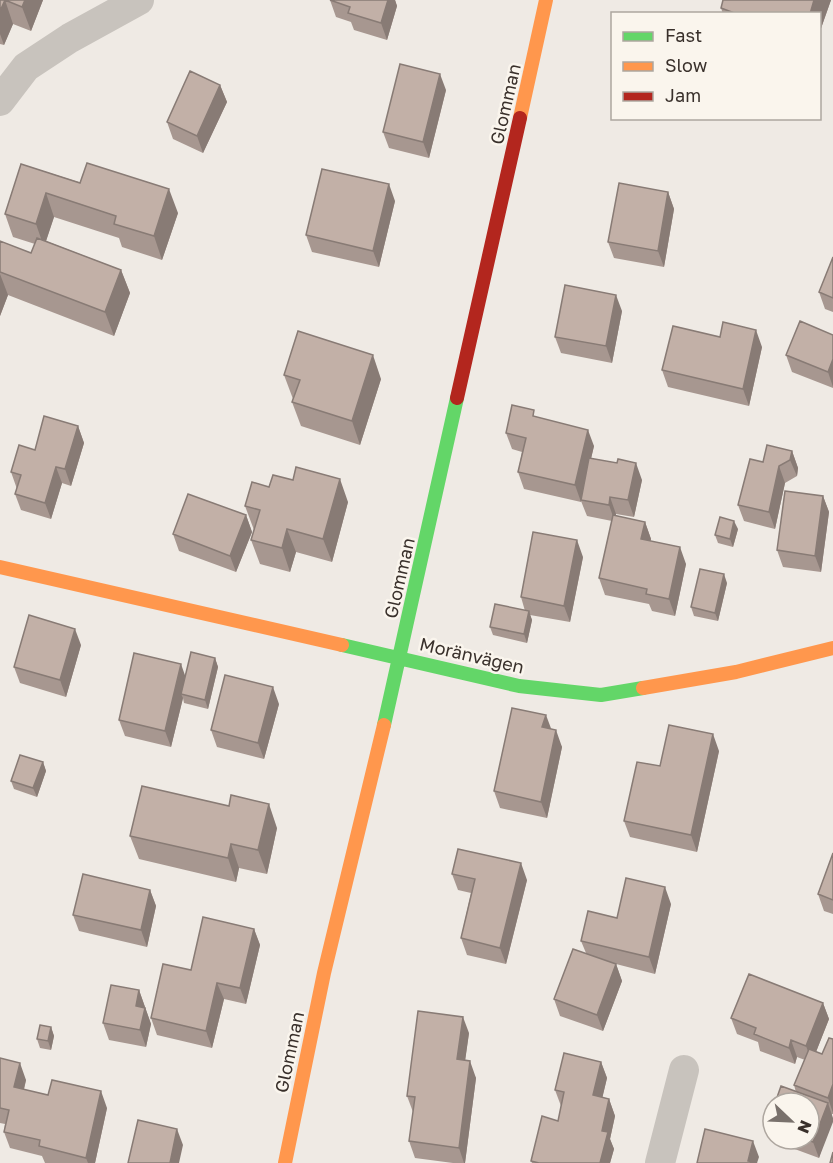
<svg xmlns="http://www.w3.org/2000/svg" width="833" height="1163" font-family="'Golos Text',sans-serif">
<style>
.lines{fill:none;stroke-linecap:round;stroke-linejoin:round}
.street{stroke:#c8c3bd;stroke-width:30}
.fast{stroke:#63d668;stroke-width:14}
.slow{stroke:#ff974d;stroke-width:14}
.jam{stroke:#b3261e;stroke-width:14}
.wall{fill:#a79790}
.shaded-wall{fill:#887b75}
.building{fill:#c2b0a7;stroke:#887b75;stroke-width:1.5}
.labels{text-anchor:middle;dominant-baseline:central;stroke-width:5;stroke-linejoin:round;paint-order:stroke}
.street-label{font-size:18px;fill:#39302b;stroke:#faf5ed}
</style>
<rect width="100%" height="100%" fill="#efeae4"/>
<g class="lines">
<path class="street" d="M0,101L26,67L70,38L139,0
M660,1163L684,1070"/>
<path class="fast" d="M342,645L519,686L601,695L643,688
M384,725L457,398"/>
<path class="slow" d="M520,118L546,0
M0,567L342,645
M643,688L736,672L833,648
M285,1163L324,973L384,725"/>
<path class="jam" d="M457,398L520,118"/>
</g>
<path class="wall" d="M0,0H43L31,31L13,24L4,45L0,44Z
M330,0H395L397,6L387,40L354,30L351,22L336,17Z
M723,0H831L819,34V14H723L721,8Z
M220,85L227,102L203,153L173,139L167,122Z
M446,90L429,158L389,148L383,132Z
M21,164L178,213L162,260L122,247L119,238L54,217L46,241L121,270L130,293L114,336L8,295L0,316V241L31,253L35,244L13,237L5,214Z
M668,192L674,209L664,267L614,258L608,242Z
M395,201L379,267L312,252L306,235Z
M833,257V312L825,309L819,292Z
M622,311L612,363L561,353L555,337Z
M833,335V388L792,372L786,355Z
M720,337L762,347L749,406L668,387L662,370Z
M284,375L381,379L360,445L301,426L292,402L293,399Z
M536,417L594,446L591,458L642,480L634,517L616,514V516L645,522L651,539L650,541L686,564L675,616L652,611L649,604L605,595L599,578L612,521L587,516L581,501V502L524,489L518,472L522,452L512,449L506,433Z
M78,426L84,443L71,486L62,483L51,519L21,510L15,494L17,489L11,472L35,450Z
M792,451L798,468L797,476L785,483L775,529L744,521L738,505L763,462Z
M269,487L348,502L332,562L296,552L290,572L260,564L251,540L254,530L245,506Z
M823,496L829,512L821,572L783,567L777,550Z
M246,515L252,532L236,572L179,551L173,534Z
M738,529L733,547L718,543L715,535Z
M583,557L570,622L530,615L532,620L527,643L493,635L490,627L525,611L521,597Z
M727,583L718,621L694,616L691,607Z
M81,645L66,697L20,683L14,667Z
M215,658L218,667L208,709L184,703L183,698L171,747L125,736L119,720Z
M279,704L264,759L217,747L211,730Z
M551,729L562,747L547,818L500,808L494,791Z
M719,751L697,852L630,837L624,821L660,766Z
M43,762L46,771L37,797L14,789L11,781Z
M277,828L267,874L239,868L236,882L139,859L130,836Z
M833,853V914L824,911L818,894Z
M452,874L527,880L506,964L467,955L461,938L471,893L458,890Z
M150,890L156,906L147,947L79,931L73,915Z
M671,904L655,974L616,964L622,981L603,1031L560,1016L554,999L586,953L581,941L617,918Z
M254,929L260,945L246,1004L224,999L212,1048L157,1035L151,1018L191,970Z
M139,990L151,1024L146,1047L109,1040L103,1023Z
M823,1003L829,1019L816,1052L822,1054L833,1039V1114H832L819,1158L773,1141L767,1124L773,1109V1139H809L794,1085L805,1060L797,1057L795,1064L760,1051L758,1042L737,1034L731,1018Z
M51,1027L54,1036L51,1050L40,1048L37,1039Z
M469,1033L465,1060L476,1078L465,1163H453L415,1158L409,1141L413,1112L407,1096Z
M0,1058L26,1080L24,1090L107,1108L95,1163H45L42,1156L10,1148L4,1132L5,1124L0,1123Z
M601,1062L607,1078L602,1098L609,1099L615,1116L610,1139L614,1149L610,1163H532L531,1161L558,1121L561,1106L555,1090Z"/>
<path class="shaded-wall" d="M5,0L13,24L4,45L0,34V11Z
M25,0H43L31,31L22,7Z
M388,0H395L397,6L387,40L381,23Z
M814,0H831L819,34V14H810Z
M440,74L446,90L429,158L423,142Z
M220,85L227,102L203,153L197,136Z
M389,184L395,201L379,267L373,251Z
M169,189L178,213L162,260L154,236Z
M668,192L674,209L664,267L658,251Z
M46,193L54,217L44,247L36,224Z
M121,270L130,293L114,336L105,312Z
M0,274L8,295L0,316Z
M616,295L622,311L612,363L606,346Z
M756,330L762,347L749,406L743,389Z
M373,355L381,379L360,445L352,421Z
M833,359V387L828,372Z
M78,426L84,443L71,486L65,469Z
M588,430L594,446L581,502L575,485Z
M792,451L798,468L797,476L790,460Z
M636,463L642,480L634,517L628,500Z
M779,466L785,483L775,529L769,512Z
M56,467L62,483L51,519L45,503Z
M340,479L348,502L332,562L323,539Z
M823,496L829,512L821,572L815,556Z
M610,497L616,514L615,522L609,505Z
M246,515L252,532L236,572L230,556Z
M734,521L738,529L733,547L730,539Z
M645,522L651,539L647,556L641,539Z
M287,529L296,552L290,572L282,548Z
M577,540L583,557L570,622L564,606Z
M680,547L686,564L675,616L669,599Z
M724,574L727,583L718,621L715,613Z
M529,611L532,620L527,643L524,634Z
M75,629L81,645L66,697L60,680Z
M215,658L218,667L208,709L205,700Z
M181,664L187,681L181,694L183,698L171,747L165,731Z
M273,687L279,704L264,759L258,743Z
M546,715L552,731L542,727Z
M556,730L562,747L547,818L541,802Z
M713,734L719,751L697,852L691,835Z
M43,762L46,771L37,797L33,788Z
M269,804L277,828L267,874L258,850Z
M231,844L239,868L236,882L228,858Z
M521,863L527,880L506,964L500,948Z
M665,887L671,904L655,974L649,957Z
M150,890L156,906L147,947L141,930Z
M254,929L260,945L246,1004L240,988Z
M616,964L622,981L603,1031L597,1015Z
M217,983L224,999L212,1048L206,1031Z
M139,990L151,1024L146,1047L140,1030L136,1006Z
M823,1003L829,1019L812,1062L806,1046Z
M463,1017L469,1033L463,1076L457,1059Z
M51,1027L54,1036L51,1050L48,1041Z
M791,1040L797,1057L795,1064L789,1048Z
M470,1061L476,1078L465,1163H464L459,1148Z
M601,1062L607,1078L599,1112L593,1095Z
M20,1063L26,1080L20,1104L14,1087Z
M833,1084V1113L828,1098Z
M101,1091L107,1108L95,1163H88L86,1158Z
M609,1099L615,1116L610,1139L614,1149L610,1163H600L602,1131Z
M828,1103L833,1118V1122L819,1158L813,1142Z
M177,1129L183,1145L179,1163H170Z
M753,1141L759,1157L757,1163L748,1161Z"/>
<path class="building" d="M0,0H25L22,7L5,0L0,11Z
M330,0H388L381,23L348,13L350,7Z
M723,0H814L810,14H737L721,8Z
M400,64L440,74L423,142L383,132Z
M190,71L220,85L197,136L167,122Z
M87,163L169,189L154,236L114,224L116,216L46,193L36,224L5,214L21,164L80,183Z
M322,169L389,184L373,251L306,235Z
M619,183L668,192L658,251L608,242Z
M37,238L121,270L105,312L0,272V241L31,253Z
M833,257V298L819,292Z
M565,285L616,295L606,346L555,337Z
M800,321L833,335V359L828,372L786,355Z
M723,322L756,330L743,389L662,370L673,326L720,337Z
M298,331L373,355L352,421L292,402L300,380L284,375Z
M512,405L534,410L533,416L588,430L575,485L518,472L526,438L506,433Z
M44,416L78,426L65,469L56,467L45,503L15,494L21,475L11,472L19,445L35,450Z
M767,445L792,451L790,460L779,466L769,512L738,505L750,459L763,462Z
M589,458L617,463L618,459L636,463L628,500L610,497L609,505L581,500Z
M296,467L340,479L323,539L287,529L282,548L251,540L260,510L245,506L252,482L269,487L273,475L293,480Z
M785,491L823,496L815,556L777,550Z
M188,494L246,515L230,556L173,534Z
M613,515L645,522L641,539L680,547L669,599L646,594L647,589L599,578Z
M720,517L734,521L730,539L715,535Z
M533,532L577,540L564,606L521,597Z
M700,569L724,574L715,613L691,607Z
M495,604L529,611L524,634L490,627Z
M29,615L75,629L60,680L14,667Z
M191,652L215,658L205,700L181,694Z
M134,653L181,664L165,731L119,720Z
M225,675L273,687L258,743L211,730Z
M512,708L546,715L542,727L556,730L541,802L494,791Z
M669,725L713,734L691,835L624,821L637,762L660,766Z
M20,755L43,762L33,788L11,781Z
M142,786L229,806L231,795L269,804L258,850L231,844L228,858L130,836Z
M458,849L521,863L500,948L461,938L475,879L452,874Z
M833,853V900L818,894Z
M83,874L150,890L141,930L73,915Z
M626,878L665,887L649,957L581,941L588,911L617,918Z
M203,917L254,929L240,988L217,983L206,1031L151,1018L163,964L191,970Z
M573,949L616,964L597,1015L554,999Z
M749,974L823,1003L806,1046L791,1040L789,1048L754,1034L756,1028L731,1018Z
M111,985L139,990L136,1006L145,1008L140,1030L103,1023Z
M418,1011L463,1017L457,1059L470,1061L459,1148L409,1141L415,1097L407,1096Z
M40,1025L51,1027L48,1041L37,1039Z
M829,1038L833,1039V1084L828,1098L794,1085L809,1049L822,1054Z
M564,1053L601,1062L593,1095L609,1099L602,1131L608,1132L600,1163H539L531,1161L542,1116L558,1121L564,1092L555,1090Z
M0,1058L20,1063L14,1087L48,1095L52,1080L101,1091L86,1158L39,1146L40,1140L4,1132L9,1110L0,1108Z
M781,1086L828,1103L813,1142L806,1139H809V1103H775Z
M773,1109V1127L767,1124Z
M138,1120L177,1129L170,1163H128Z
M705,1129L753,1141L748,1161L757,1163H697Z
M833,1152V1163H830Z"/>
<g class="labels">
<g class="street-label">
<text transform="translate(505 104) rotate(-77)">Glomman</text>
<text transform="translate(399 578) rotate(-77)">Glomman</text>
<text transform="translate(472 655) rotate(13)">Moränvägen</text>
<text transform="translate(289 1052) rotate(-78)">Glomman</text>
</g>
</g>
<rect x="611" y="12" width="210" height="108" fill="#faf5ed" stroke="#ada69f" stroke-width="1.5"/>
<rect x="623" y="32" width="30" height="9" fill="#63d668" stroke="#ada69f" stroke-width="1.5"/>
<text x="665" y="42" font-size="18" fill="#39302b">Fast</text>
<rect x="623" y="62" width="30" height="9" fill="#ff974d" stroke="#ada69f" stroke-width="1.5"/>
<text x="665" y="72" font-size="18" fill="#39302b">Slow</text>
<rect x="623" y="92" width="30" height="9" fill="#b3261e" stroke="#ada69f" stroke-width="1.5"/>
<text x="665" y="102" font-size="18" fill="#39302b">Jam</text>
<g transform="translate(791 1121) rotate(113)"><circle r="28" fill="#faf5ed" stroke="#ada69f" stroke-width="1.5"/>
<path d="M0-4.5L10 22L0 15L-10 22Z" fill="#79716c"/>
<text y="-9" font-size="16" font-weight="bold" text-anchor="middle" fill="#39302b">N</text>
</g>
</svg>
